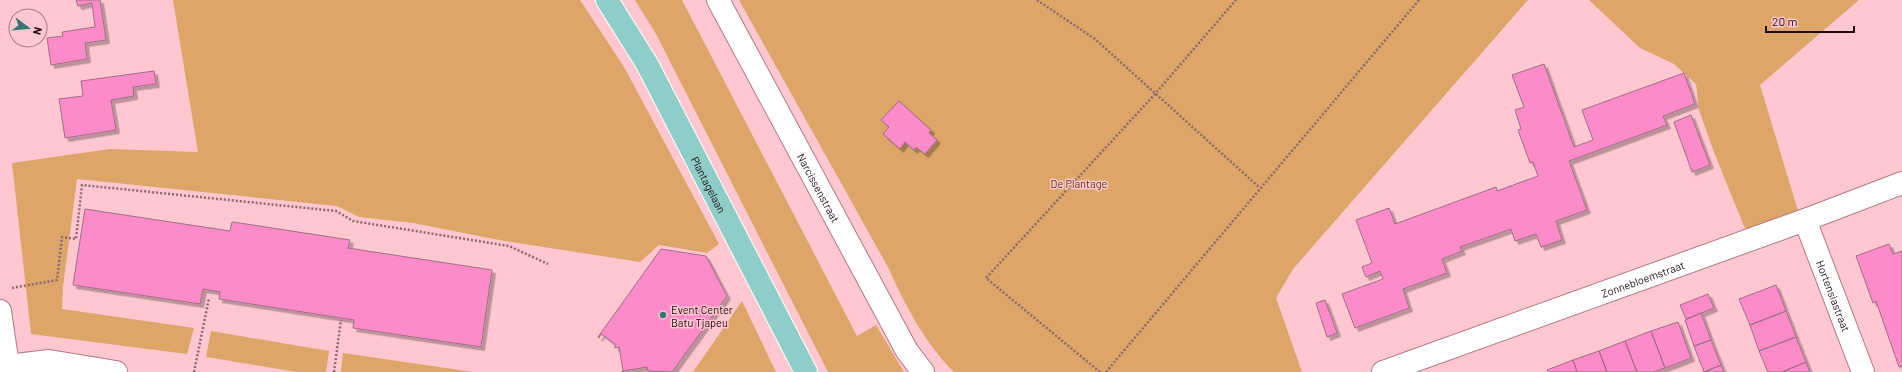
<svg xmlns="http://www.w3.org/2000/svg" width="1902" height="372" font-family="Barlow,sans-serif">
<style>
.green{fill:#dda568}
.building{fill:#fd8ac9;stroke:#9b6f86;filter:url(#shadow)}
.lines{fill:none;stroke-linecap:round;stroke-linejoin:round}
.minor-casing{stroke:#ad7a83;stroke-width:24}
.major-casing{stroke:#fff;stroke-width:24}
.path{stroke:#8d686e;stroke-width:2.5;stroke-dasharray:2 2;stroke-linecap:butt}
.minor{stroke:#fff;stroke-width:22}
.major{stroke:#8fcec8;stroke-width:22}
.poi-dot{fill:#337a74;stroke:#ffc7d0;stroke-width:1.5}
.labels{text-anchor:middle;dominant-baseline:central;stroke-width:3;stroke-linejoin:round;paint-order:stroke}
.park-label{font-size:11px;fill:#59360a;stroke:#ffc7d0}
.street-label{font-size:11px;fill:#1f0c10;stroke:#ffc7d0}
.poi-label{font-size:11px;fill:#1f0c10;stroke:#ffc7d0;text-anchor:start}
</style>
<defs>
<filter id="shadow"><feDropShadow dx="3.5" dy="3.5" stdDeviation="0" flood-color="#0004"/></filter>
</defs>
<rect width="100%" height="100%" fill="#ffc7d0"/>
<path class="green" d="M173,0H580L624,67L719,244L707,253L659,245L640,262L499,240L413,223L359,217L337,206L77,179L63,287L62,309L194,328L187,354L31,334L12,163L110,149L198,152Z
M635,0H682L857,336L876,325L904,372H828L656,34Z
M739,0H1528L1293,269L1276,298L1302,372H954C927,346 904,304 889,269Z
M1589,0H1859L1760,85L1798,211L1746,231L1715,155L1699,110L1696,84L1674,64L1640,48Z
M742,301L776,372H693Z
M211,331L329,351L326,372H297L206,357Z
M343,353L473,372H341Z"/>
<path class="building" d="M76,0H100L106,40L85,43L87,59L51,65L47,38L63,36L62,32L95,27L92,3L78,6Z
M1544,64L1574,147L1593,140L1582,110L1684,73L1695,104L1663,116L1667,125L1569,161L1587,210L1556,221L1562,240L1541,247L1536,234L1515,241L1511,229L1460,247L1462,251L1442,259L1447,273L1403,289L1409,308L1355,328L1342,294L1383,279L1380,271L1366,277L1362,267L1372,263L1356,220L1389,208L1395,224L1496,187L1497,191L1538,176L1533,162L1530,163L1518,130L1521,129L1515,110L1524,107L1512,75Z
M154,71L156,84L133,87L134,96L111,100L116,130L65,138L59,99L83,96L81,81Z
M899,101L931,130L929,133L937,140L925,154L916,147L914,150L905,142L900,149L883,134L889,127L881,120Z
M1691,115L1710,165L1692,172L1674,122Z
M85,209L230,231L232,222H233L350,240L348,248L492,270L481,347L353,328L354,320L219,299L220,292L203,289L200,304L73,285Z
M1889,244L1893,254L1902,251V366L1899,367L1876,301L1873,303L1856,256Z
M661,249L706,256L727,296L672,372L648,371L647,367L623,371L619,347L615,348V344L601,334L599,338L598,337Z
M1776,285L1786,311L1750,325L1739,299Z
M1708,294L1714,308L1686,319L1680,305Z
M1325,300L1337,333L1327,337L1316,303Z
M1786,311L1796,337L1759,351L1750,325Z
M1701,313L1711,340L1694,346L1685,320Z
M1678,322L1691,358L1665,368L1651,331Z
M1651,331L1665,368L1653,372H1637L1625,341Z
M1796,337L1806,362L1782,372H1768L1759,351Z
M1711,340L1721,365L1704,372L1694,346Z
M1625,341L1637,372H1607L1599,351Z
M1599,351L1607,372H1577L1573,360Z
M1573,360L1577,372H1548L1547,370Z
M1806,362L1810,372H1782Z
M1721,365L1724,372H1704Z"/>
<g class="lines">
<g class="minor-casing">
<g id="minor">
<path id="s1" d="M718,0L907,351L923,372"/>
<path id="s2" d="M1805,220L1863,372"/>
<path d="M0,311L9,372"/>
<path d="M8,366L49,361L116,372"/>
<path id="s3" d="M1383,372L1805,220L1902,183"/>
</g>
</g>
<g class="major-casing">
<g id="major">
<path id="s4" d="M607,0L647,64L806,372"/>
</g>
</g>
<path class="path" d="M1037,0L1095,39L1260,188
M12,288L57,280L62,237L76,239L82,185L336,211L353,221L509,246L548,264
M194,372L209,298
M334,372L341,320
M623,372V371
M1100,372L986,278L1155,94L1236,0
M1106,372L1419,0"/>
<use href="#minor" class="minor"/>
<use href="#major" class="major"/>
</g>
<circle class="poi-dot" cx="663" cy="315" r="4"/>
<g class="labels">
<g class="park-label">
<text x="1079" y="183">De Plantage</text>
</g>
<g class="street-label">
<text stroke="none"><textPath href="#s4" startOffset="211">Plantagelaan</textPath></text>
<text stroke="none"><textPath href="#s1" startOffset="213">Narcissenstraat</textPath></text>
<text stroke="none"><textPath href="#s3" startOffset="276">Zonnebloemstraat</textPath></text>
<text stroke="none"><textPath href="#s2" startOffset="81">Hortensiastraat</textPath></text>
</g>
<g class="poi-label">
<text x="671" y="309">Event Center<tspan x="671" dy="13">Batu Tjapeu</tspan></text>
</g>
</g>
<g transform="translate(28 28) rotate(106)"><circle r="19" fill="#ffc7d0" stroke="#a57c83"/>
<path d="M0-3L7 15L0 10L-7 15Z" fill="#337a74"/>
<text y="-6" font-size="11" font-weight="bold" text-anchor="middle" fill="#1f0c10">N</text>
</g>
<path d="M1766 26v6h88v-6" fill="none" stroke="#1f0c10" stroke-width="2"/>
<text x="1772" y="26" font-size="12" fill="#1f0c10" stroke="#ffc7d0" stroke-width="3" paint-order="stroke">20 m</text>
</svg>
